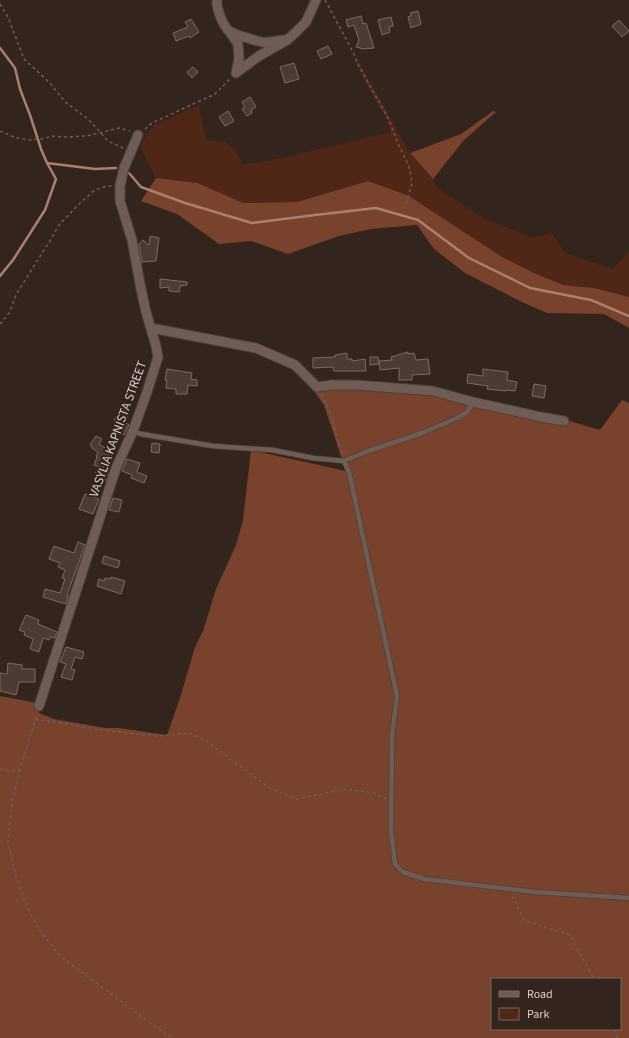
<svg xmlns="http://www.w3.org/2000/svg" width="629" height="1038" font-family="'Source Sans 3',sans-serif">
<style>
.green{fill:#502616}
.forest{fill:#78422d;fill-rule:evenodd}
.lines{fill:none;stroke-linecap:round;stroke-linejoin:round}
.stream{stroke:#ab806f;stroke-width:2.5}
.building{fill:#4b3b34;stroke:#7d6a63}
.service-casing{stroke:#4d403b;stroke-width:6}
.minor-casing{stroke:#4d403b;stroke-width:11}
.path{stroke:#6c5e59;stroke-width:1.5;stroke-dasharray:3 3;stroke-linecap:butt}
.service{stroke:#6e5c55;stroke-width:4.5}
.minor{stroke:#6e5c55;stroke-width:9}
.labels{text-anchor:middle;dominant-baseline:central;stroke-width:4;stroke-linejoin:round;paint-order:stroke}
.street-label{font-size:13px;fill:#dbd0cc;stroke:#33241e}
</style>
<rect width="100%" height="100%" fill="#33241e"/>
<path class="green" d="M357,59L410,153L433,179L438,189L450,196L485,219L534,238L551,232L565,253L612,269L629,252V297L594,288L563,285L534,273L502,258L369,181L297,202L243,203L198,183L156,178L140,146L154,125L199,105L206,140L225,142L234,148L242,164L257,163L286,157L391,132L385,116L367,86L355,61Z"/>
<path class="forest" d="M493,111L496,112L464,140L433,179L410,153L461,134Z
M156,178L198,183L243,203L297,202L368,181L409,196L502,257L534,273L563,285L594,288L629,297V328L604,314L547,313L522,302L465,273L434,249L417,225L371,229L339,236L288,254L251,241L219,244L177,214L141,201Z
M303,376L319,384L357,383L473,400L542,413L600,430L622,400L629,403V1038H0V696L37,703L39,713L54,719L105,728H119L167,735L180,698L195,647L203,631L216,589L236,545L243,520L251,450L346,471L324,405ZM492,979H620V1029H492Z"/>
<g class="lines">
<path class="stream" d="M0,48L15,68L20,89L30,115L41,149L47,163L56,179L45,210L13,260L0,276
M47,163L95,169L116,168
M129,173L141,187L185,203L252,223L315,215L376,208L418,220L469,258L530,288L591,300L629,316"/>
</g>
<path class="building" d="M418,11L421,24L411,28L408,17L411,16L410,13Z
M361,16L363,24L366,23L374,48L364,49L356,47L359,40L354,25L348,27L346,20Z
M391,17L393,26L389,27L390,32L382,35L378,20Z
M191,19L199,32L190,38L189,36L176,41L173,33L188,27L185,22Z
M619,20L629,31L622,37L612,26Z
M328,46L332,54L321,59L317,51Z
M294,63L299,79L285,83L280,67Z
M193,67L198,72L192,78L187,72Z
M250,97L256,107L251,110L252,113L247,116L242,109L245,107L242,102Z
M228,111L234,121L225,126L219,117Z
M150,236L159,238L156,261L142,262L139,244L143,240L149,245Z
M160,279L187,282V285L180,286L179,292L169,291V287L160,288Z
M408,352V354L414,353L416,360L428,359L430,374L412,375V380H399V368L380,370L379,361L392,360L391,357Z
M347,353V359H352V361L365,359L366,371H334L333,367L313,368V358L335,357V355Z
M370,357H378L379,364L370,365Z
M167,369L192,373L191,379L197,380V386L188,385L187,394H176V389L166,388L167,380H165Z
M483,369L508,372L507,380L517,382L515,391L506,390V391L487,389L488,386L467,383L468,374L483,376Z
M534,384L546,386L544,398L532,396Z
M119,411L128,417L125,422L129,425L124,435L118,431L121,425L114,420Z
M96,436L102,439L99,444L113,453L103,468L94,465L97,457L96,456L98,452L92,448V447L90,445Z
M152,443L160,444L159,453L151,452Z
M127,459L140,463L137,472L147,476L144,483L131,478L132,475L122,471Z
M97,469L108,473L104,483L94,479Z
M85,494L99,499L93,514L79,509Z
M113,498L122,500L119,512L109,510Z
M78,542L85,545L67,595H68L66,604L43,597L45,589L60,593L65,579L62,578L65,570L58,567L60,563L49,559L54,546L74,553Z
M104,556L120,561L118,568L102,563Z
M111,577L125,581L121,594L97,586L99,579L104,581L105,578L110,579Z
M26,615L39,620L38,624L57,632L55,638L51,637L49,640L43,638L39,652L30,649L33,639L24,635L25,632L19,630Z
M66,647L84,652L82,659L75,657L71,669L75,670L72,680L61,677L66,664L60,662Z
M8,663L22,665V669H35V682H19L16,695L0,691V673L7,674Z"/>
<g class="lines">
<g class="service-casing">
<path id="service" d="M133,431L141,434L213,446L272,450L313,458L344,461L349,472L397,696L392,735L391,831L395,864L403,872L424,879L535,892L629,898
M344,461L368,451L422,433L457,418L467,412L473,402"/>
</g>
<g class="minor-casing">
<path id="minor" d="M217,0C216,8 223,26 229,31C234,34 256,41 262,42C269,43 277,41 284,40
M229,31L238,44L239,59L236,73
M236,73L259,56L287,40L295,33L306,22L316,0
M151,328L256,348L295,365L317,387L332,385H356L433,391L473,402L541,417L564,421
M39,706L116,468L133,431L147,392L158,357L156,346L146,312L141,289L132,240L120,201V186L124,168L138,135"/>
</g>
<path class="path" d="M325,0L353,52L359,66L389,120L399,146L409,166L412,183L406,205
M0,4L8,17L24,59L50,83L65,102L88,119L108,141L123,148
M145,129L152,123L215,94L230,79
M0,131L16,138L29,140L42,139L53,136L65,137L87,136L119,128L130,131
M0,324L9,313L17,293L51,239L59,225L79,204L95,190L107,186H112
M321,394L331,414L342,455
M35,720L57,722L95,729L156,736L189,733L204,739L271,789L297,799L346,789L374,793L386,799
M0,769L10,771L20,769L37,714
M20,769L11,808L8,842L16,876L26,905L40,931L59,955L139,1015L172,1038
M512,896L525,921L570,935L594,979
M615,1029L617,1038"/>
<use href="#service" class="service"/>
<use href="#minor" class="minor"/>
</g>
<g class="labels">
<g class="street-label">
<text transform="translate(118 429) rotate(-70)">VASYLIA KAPNISTA STREET</text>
</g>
</g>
<rect x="491" y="978" width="130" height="52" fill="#33241e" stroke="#766964"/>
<rect x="499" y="991" width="20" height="6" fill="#6e5c55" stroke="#766964"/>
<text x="527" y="998" font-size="12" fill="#dbd0cc">Road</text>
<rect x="499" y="1008" width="20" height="12" fill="#502616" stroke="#766964"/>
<text x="527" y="1018" font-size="12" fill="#dbd0cc">Park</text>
</svg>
